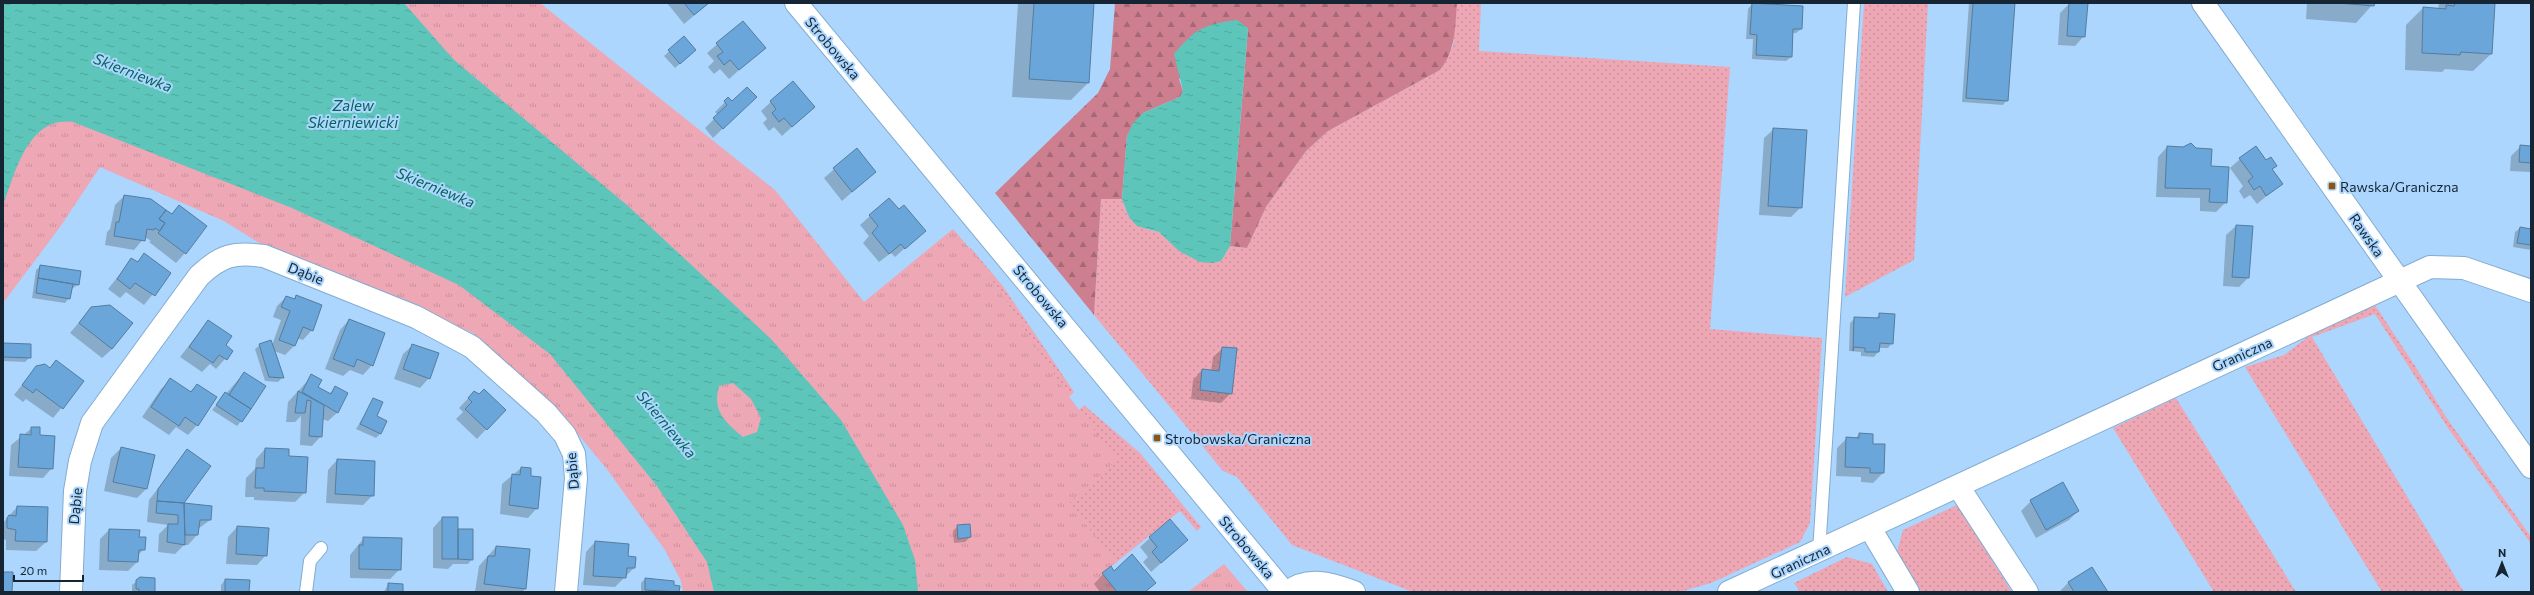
<svg xmlns="http://www.w3.org/2000/svg" width="2534" height="595" font-family="Commissioner,sans-serif">
<style>
.grass{fill:url(#grass-dots)}
.forest{fill:url(#forest-firs)}
.park{fill:url(#park-tufts)}
.water{fill:url(#water-ripples);fill-rule:evenodd}
.shadow{fill:#0003}
.building{fill:#6ba6da;stroke:#547c9e}
.lines{fill:none;stroke-linecap:round;stroke-linejoin:round}
.service-casing{stroke:#83acd0;stroke-width:14}
.minor-casing{stroke:#83acd0;stroke-width:24}
.tertiary-casing{stroke:#83acd0;stroke-width:24}
.service{stroke:#fff;stroke-width:12}
.minor{stroke:#fff;stroke-width:22}
.tertiary{stroke:#fff;stroke-width:22}
.poi-dot{fill:#8e560c;stroke:#acd6fd;stroke-width:1.5}
.labels{text-anchor:middle;dominant-baseline:central;stroke-width:4;stroke-linejoin:round;paint-order:stroke}
.street-label{font-size:14px;fill:#152534;stroke:#acd6fd}
.poi-label{font-size:14px;fill:#152534;stroke:#acd6fd;text-anchor:start}
.water-label{font-size:15px;font-style:italic;fill:#07625b;stroke:#acd6fd}
</style>
<defs>
<pattern id="grass-dots" width="8" height="8" patternUnits="userSpaceOnUse"><rect width="8" height="8" fill="#eda7b5"/><path d="M2 2h.1M6 6h.1" fill="none" stroke="#ca909c" stroke-width="1.8" stroke-linecap="round"/></pattern>
<pattern id="forest-firs" width="22" height="20" patternUnits="userSpaceOnUse"><rect width="22" height="20" fill="#cd7f90"/><path d="M5 1l3.5 6h-7zM16 11l3.5 6h-7z" fill="#a56876"/></pattern>
<pattern id="park-tufts" width="24" height="20" patternUnits="userSpaceOnUse"><rect width="24" height="20" fill="#eda7b5"/><path d="M3 7l-1-3M5 7V3M7 7l1-3M15 17l-1-3M17 17v-4M19 17l1-3" fill="none" stroke="#ca909c"/></pattern>
<pattern id="water-ripples" width="26" height="14" patternUnits="userSpaceOnUse"><rect width="26" height="14" fill="#5dc5ba"/><path d="M2 4q2-2 4 0t4 0M15 11q2-2 4 0t4 0" fill="none" stroke="#50a9a0"/></pattern>
</defs>
<rect width="100%" height="100%" fill="#acd6fd"/>
<path class="grass" d="M1457,3H1481L1479,51L1730,67L1710,329L1822,338L1810,523L1800,542L1711,583L1680,592H1413L1292,545L1237,477L1223,471L1094,315L1101,199H1122L1129,217L1149,230L1159,232L1179,251L1221,261L1230,246L1247,248L1266,207L1306,151L1328,131L1440,70L1453,46Z
M1864,3H1928L1914,260L1845,297Z
M971,248L1002,285L1074,392L1069,397L1079,410L1084,405L1140,453L1201,527L1197,531L1180,511L1103,573L1117,592H1084L966,251Z
M2375,305L2415,366L2446,417L2531,537V544L2448,428L2375,314L2312,337L2464,592H2382L2245,367L2284,355L2313,333Z
M2176,398L2296,592H2214L2113,428Z
M1957,505L2012,592H1921L1897,552L1903,530Z
M1847,557L1872,564L1888,592H1800L1794,583Z"/>
<path class="forest" d="M1115,3H1457C1455,27 1456,50 1440,70L1328,131L1306,151L1266,207L1247,248L1230,246L1248,28L1179,79L1183,91L1180,97L1143,113L1127,136L1122,199H1101L1094,315L995,193L1098,93L1110,69Z"/>
<path class="park" d="M3,3H540L775,190L864,302L953,229L977,257L1069,397L1117,460L1068,504L1117,562L1102,573L1117,592H683L681,581L665,550L606,468L568,422L473,333L264,246L224,221L100,167L60,227L3,303Z
M1224,564L1248,592H1188Z"/>
<path class="water" d="M3,3H404L453,59L628,206L772,340L841,420L903,525L915,560L918,592H714L707,562L657,486L550,354L459,285L292,208L73,122C28,116 15,173 3,206ZM733,383L751,399L761,418L757,432L743,437C725,422 712,411 719,386Z
M1237,20L1248,28L1230,246L1221,261L1212,263L1200,262L1179,251L1159,232L1137,226L1129,217L1122,199L1127,136L1133,123L1143,113L1180,97L1183,91L1174,54C1195,29 1204,24 1237,20Z"/>
<path class="shadow" d="M667,3H709L684,24Z
M1018,3H1093L1088,83L1071,100L1012,97Z
M1969,3H2014L2007,100L2003,105L1962,102Z
M2070,3L2084,36L2075,46L2058,45L2060,13Z
M2307,3H2374L2356,23L2306,19Z
M2439,3H2494L2491,54L2473,71L2445,69L2442,72L2405,70L2406,25L2423,8L2438,9Z
M1752,4L1801,29L1796,33H1792L1791,57L1786,61L1752,59L1753,39H1746L1748,9Z
M743,22L764,48L729,79L720,69L714,74L708,67L714,61L707,53Z
M684,38L690,55L675,68L664,56Z
M793,82L814,107L782,136L774,127L769,131L763,123L767,119L761,111Z
M728,99L732,102L746,106L713,138L705,128L718,115L715,112Z
M1774,129L1801,207L1791,217L1759,215L1764,138Z
M2521,146L2531,147V179L2530,172L2510,171L2511,156Z
M2167,147L2210,167L2226,202L2216,212L2200,211V198L2156,197L2158,157Z
M856,150L875,172L842,201L824,178Z
M2240,159L2266,162L2276,166L2272,170L2282,183L2257,204L2250,195L2244,199L2239,191L2243,186L2230,168Z
M124,196L171,215L179,206L185,253L176,263L149,242L151,241L145,237L134,250L105,245L107,232L110,229L115,205Z
M899,211L924,231L895,257L891,253L879,262L863,243L869,236L860,225L870,216Z
M2236,226L2252,227L2248,278L2239,287L2223,286L2226,235Z
M2520,228L2531,230V250L2513,247L2515,232Z
M144,255L170,273L144,305L126,292L120,298L108,289L132,259L136,263Z
M41,266L80,272L78,285L71,289L69,298L65,303L32,298L36,270Z
M296,296L312,330L303,340L297,338L294,346L285,355L274,351L282,378L278,382L265,381L255,349L260,345H272L281,320L273,317L277,306L286,297L293,300Z
M91,308L112,349L102,358L70,333Z
M1880,314L1892,343L1888,348H1879L1878,352L1874,357L1861,356V352L1849,351L1850,323L1855,318L1875,319Z
M349,320L372,365L363,375L350,370L343,376L325,369L340,330Z
M208,321L224,346L232,351L216,369L210,364L202,372L180,357Z
M3,345L30,357L25,362L3,361Z
M413,345L429,378L420,388L394,379L403,354Z
M1223,348L1231,393L1221,403L1191,399L1193,380L1202,370L1211,371L1213,357Z
M56,361L83,382L53,418L26,399L23,402L14,395L36,367L49,369Z
M244,373L241,421L237,426L212,410Z
M312,376L317,387L329,394L335,388L338,412L328,421L322,419L321,436L312,446L300,445L301,416L295,422H286L288,402Z
M171,380L190,392L197,385L216,397L197,425L188,435L176,427L169,435L142,417L161,389Z
M474,392L504,410L477,439L456,419L463,412L459,408Z
M374,399L375,416L380,434L376,438L356,429Z
M32,428L52,468L43,478L9,476L11,445Z
M1859,434L1872,445H1884L1883,473L1873,483L1861,482V477L1836,476L1837,448L1847,438L1855,439Z
M121,448L146,489L137,498L104,491L111,458Z
M265,449L288,457L305,492L295,502L254,500V497H245L246,478L255,469L256,459Z
M188,450L182,504L211,507L210,520L198,529L197,535L188,545H184L175,554L158,552L159,534L168,525L147,522L149,500Z
M337,460L373,495L363,505L326,503L328,470Z
M521,468L530,477L537,508L528,518L500,514L502,484Z
M2063,483L2078,511L2069,520L2036,538L2021,511L2031,501Z
M17,507L46,542L36,551L6,550V540L3,539V523Z
M442,518L457,530L472,559L468,564H453L448,569L433,568V528Z
M1170,520L1187,540L1151,572L1143,562L1148,557L1140,547Z
M958,526L970,537L965,542L954,543L953,531Z
M237,527L266,555L257,565L226,564L228,537Z
M109,530L138,538L144,549L137,556V562L128,571L99,570L100,539Z
M364,538L400,569L390,579L350,578V555Z
M595,542L627,557L634,568L615,587L583,585L586,552Z
M496,547L525,589L522,592H475L479,566Z
M2092,568L2106,592H2059L2068,583Z
M1103,574L1155,583L1145,592H1100L1094,584Z
M645,579L679,587L678,592H641V583Z
M225,580L248,592H221V585Z
M137,581L154,592H132V585Z
M388,584L402,592H384Z"/>
<path class="building" d="M684,3H709L694,15Z
M1034,3H1094L1089,83L1029,79Z
M1752,3L1803,6L1802,29H1793L1792,57L1756,55L1757,35L1750,34Z
M1973,3H2015L2008,101L1966,98Z
M2069,3H2088L2085,37L2067,36Z
M2338,3H2375L2374,6Z
M2455,3H2495L2492,54L2461,52L2460,55L2422,53L2423,7L2446,9V5L2454,6Z
M743,21L766,48L739,70L730,60L724,65L717,56L723,52L716,43Z
M684,36L696,50L680,64L668,50Z
M793,81L815,107L792,127L784,118L779,122L772,113L776,109L770,101Z
M747,87L757,97L723,129L713,118L727,105L724,101L728,97L732,101Z
M1773,128L1807,130L1802,208L1768,206Z
M2191,143L2196,148L2212,149L2211,166L2229,167L2227,203L2209,202L2210,189L2165,188L2167,146L2183,147Z
M2520,145L2531,146V163L2519,162Z
M2256,146L2266,160L2271,157L2277,166L2272,169L2283,184L2266,196L2260,186L2254,190L2248,181L2253,177L2239,158Z
M857,148L876,172L852,192L833,168Z
M124,195L151,199L166,210L159,219L165,223L160,231L155,228L154,230L147,229L145,241L114,236L116,222H119Z
M889,198L899,209L904,205L926,231L905,249L901,244L889,254L872,233L878,226L869,215Z
M179,205L207,226L186,254L158,233L165,223L159,219L166,210L172,214Z
M2236,225L2253,226L2249,278L2232,277Z
M2520,227L2531,229V245L2517,243Z
M144,253L171,273L155,296L135,283L130,289L117,279L131,258L138,262Z
M40,265L81,271L79,285L38,278Z
M38,278L73,284L70,299L36,293Z
M296,295L322,305L313,331L303,327L295,346L279,340L290,311L281,307L286,296L295,299Z
M110,305L133,323L112,349L79,323L91,307Z
M1879,313L1895,314L1893,344L1880,343L1879,352H1865V348L1854,347L1853,351L1854,317L1879,318Z
M349,319L385,333L373,366L357,359L354,367L333,359Z
M208,320L232,336L226,345L233,351L227,360L219,355L213,363L189,347Z
M271,340L277,357L284,378L269,377L259,344Z
M3,343L31,344V358L3,357Z
M412,344L439,353L430,379L403,369Z
M1222,347L1237,348L1232,394L1200,390L1202,369L1219,371Z
M56,360L84,381L63,409L36,389L33,393L22,385L36,366L45,364L50,368Z
M244,372L266,386L251,409L229,395Z
M311,374L322,380L318,387L331,394L335,386L348,393L338,413L302,392Z
M170,378L191,392L197,384L217,397L198,426L185,417L179,426L151,407Z
M484,389L506,410L487,430L465,409L472,402L468,398L474,391L479,394Z
M298,391L324,405L322,437L309,436L311,401L307,400L305,413H295Z
M225,392L251,409L242,422L216,405Z
M373,398L383,402L377,416L387,421L381,434L360,424Z
M31,427H40V435L55,436L53,469L18,467L20,434L31,435Z
M1859,433L1873,434V444H1885L1884,473H1870V468L1845,467L1846,437L1859,438Z
M121,447L155,455L147,489L113,482Z
M265,448L289,449V456L308,457L306,493L264,491V488H255L256,468H264Z
M187,449L211,466L184,503L157,501L158,489Z
M337,459L375,461L374,496L335,494Z
M521,467L531,468V476L541,477L538,509L509,505L512,474L520,475Z
M2063,482L2079,511L2046,530L2030,500Z
M157,501L184,503L185,545L167,542L168,524H178V515L156,513Z
M184,503L212,506L211,520H200L198,535H185Z
M17,506L48,507L47,542L15,541L16,530L7,528V518L9,515L16,516Z
M442,517H458V559H442Z
M1170,519L1188,540L1161,563L1152,552L1157,547L1149,537Z
M970,524L971,537L958,539L957,525Z
M237,526L269,528L267,556L236,554Z
M109,529L140,530L139,537H146L145,550H139L138,562L108,561Z
M458,529H473V560L458,559Z
M363,537L402,538L401,570L359,569V545H363Z
M595,541L629,544L628,556L636,557L635,568H627L626,578L593,576Z
M496,546L530,549L526,589L484,584L488,556H495Z
M1132,554L1156,583L1145,592H1117L1102,573L1111,566L1114,571Z
M2092,567L2108,592H2074L2068,582Z
M3,572H13L12,592H3Z
M140,577L155,578V592H139V589H136V580Z
M645,578L674,581V585L680,586L679,592L645,590Z
M225,579L250,580L249,592H225Z
M388,583L403,584V592H388Z"/>
<g class="lines">
<g class="service-casing">
<path id="service" d="M1819,552L1854,3
M306,592L310,561L321,548"/>
</g>
<g class="minor-casing">
<path id="minor" d="M796,3L1284,592
M1958,486L2027,592
M1870,528L1908,592
M71,592L75,491L80,461L92,423L199,276C221,255 234,252 264,256L416,317L472,347L546,413L565,435L574,454L576,478L566,592
M1288,592C1308,576 1332,584 1354,592
M1729,592L2430,267L2464,268L2531,291"/>
</g>
<g class="tertiary-casing">
<path id="tertiary" d="M2203,3L2531,467"/>
</g>
<use href="#service" class="service"/>
<use href="#minor" class="minor"/>
<use href="#tertiary" class="tertiary"/>
</g>
<g class="poi-dot">
<rect x="2328" y="182" width="8" height="8" rx="2"/>
<rect x="1153" y="434" width="8" height="8" rx="2"/>
</g>
<g class="labels">
<g class="street-label">
<text transform="translate(833 48) rotate(50)">Strobowska</text>
<text transform="translate(2367 235) rotate(55)">Rawska</text>
<text transform="translate(306 273) rotate(22)">Dąbie</text>
<text transform="translate(1041 296) rotate(50)">Strobowska</text>
<text transform="translate(2242 354) rotate(-24)">Graniczna</text>
<text transform="translate(572 471) rotate(-95)">Dąbie</text>
<text transform="translate(75 506) rotate(-85)">Dąbie</text>
<text transform="translate(1247 547) rotate(50)">Strobowska</text>
<text transform="translate(1800 561) rotate(-25)">Graniczna</text>
</g>
<g class="poi-label">
<text x="2340" y="186">Rawska/Graniczna</text>
<text x="1165" y="438">Strobowska/Graniczna</text>
</g>
<g class="water-label">
<text transform="translate(133 72) rotate(21)">Skierniewka</text>
<text x="353" y="105">Zalew<tspan x="353" dy="17">Skierniewicki</tspan></text>
<text transform="translate(436 187) rotate(22)">Skierniewka</text>
<text transform="translate(667 424) rotate(50)">Skierniewka</text>
</g>
</g>
<rect width="2534" height="595" fill="none" stroke="#152534" stroke-width="8"/>
<g transform="translate(2502 563)" stroke="#acd6fd" stroke-width="3" paint-order="stroke">
<path d="M0-3L7 15L0 10L-7 15Z" fill="#152534"/>
<text y="-6" font-size="11" font-weight="bold" text-anchor="middle" fill="#152534">N</text>
</g>
<path d="M14 575v6h69v-6" fill="none" stroke="#152534" stroke-width="2"/>
<text x="20" y="575" font-size="12" fill="#152534" stroke="#acd6fd" stroke-width="3" paint-order="stroke">20 m</text>
</svg>
